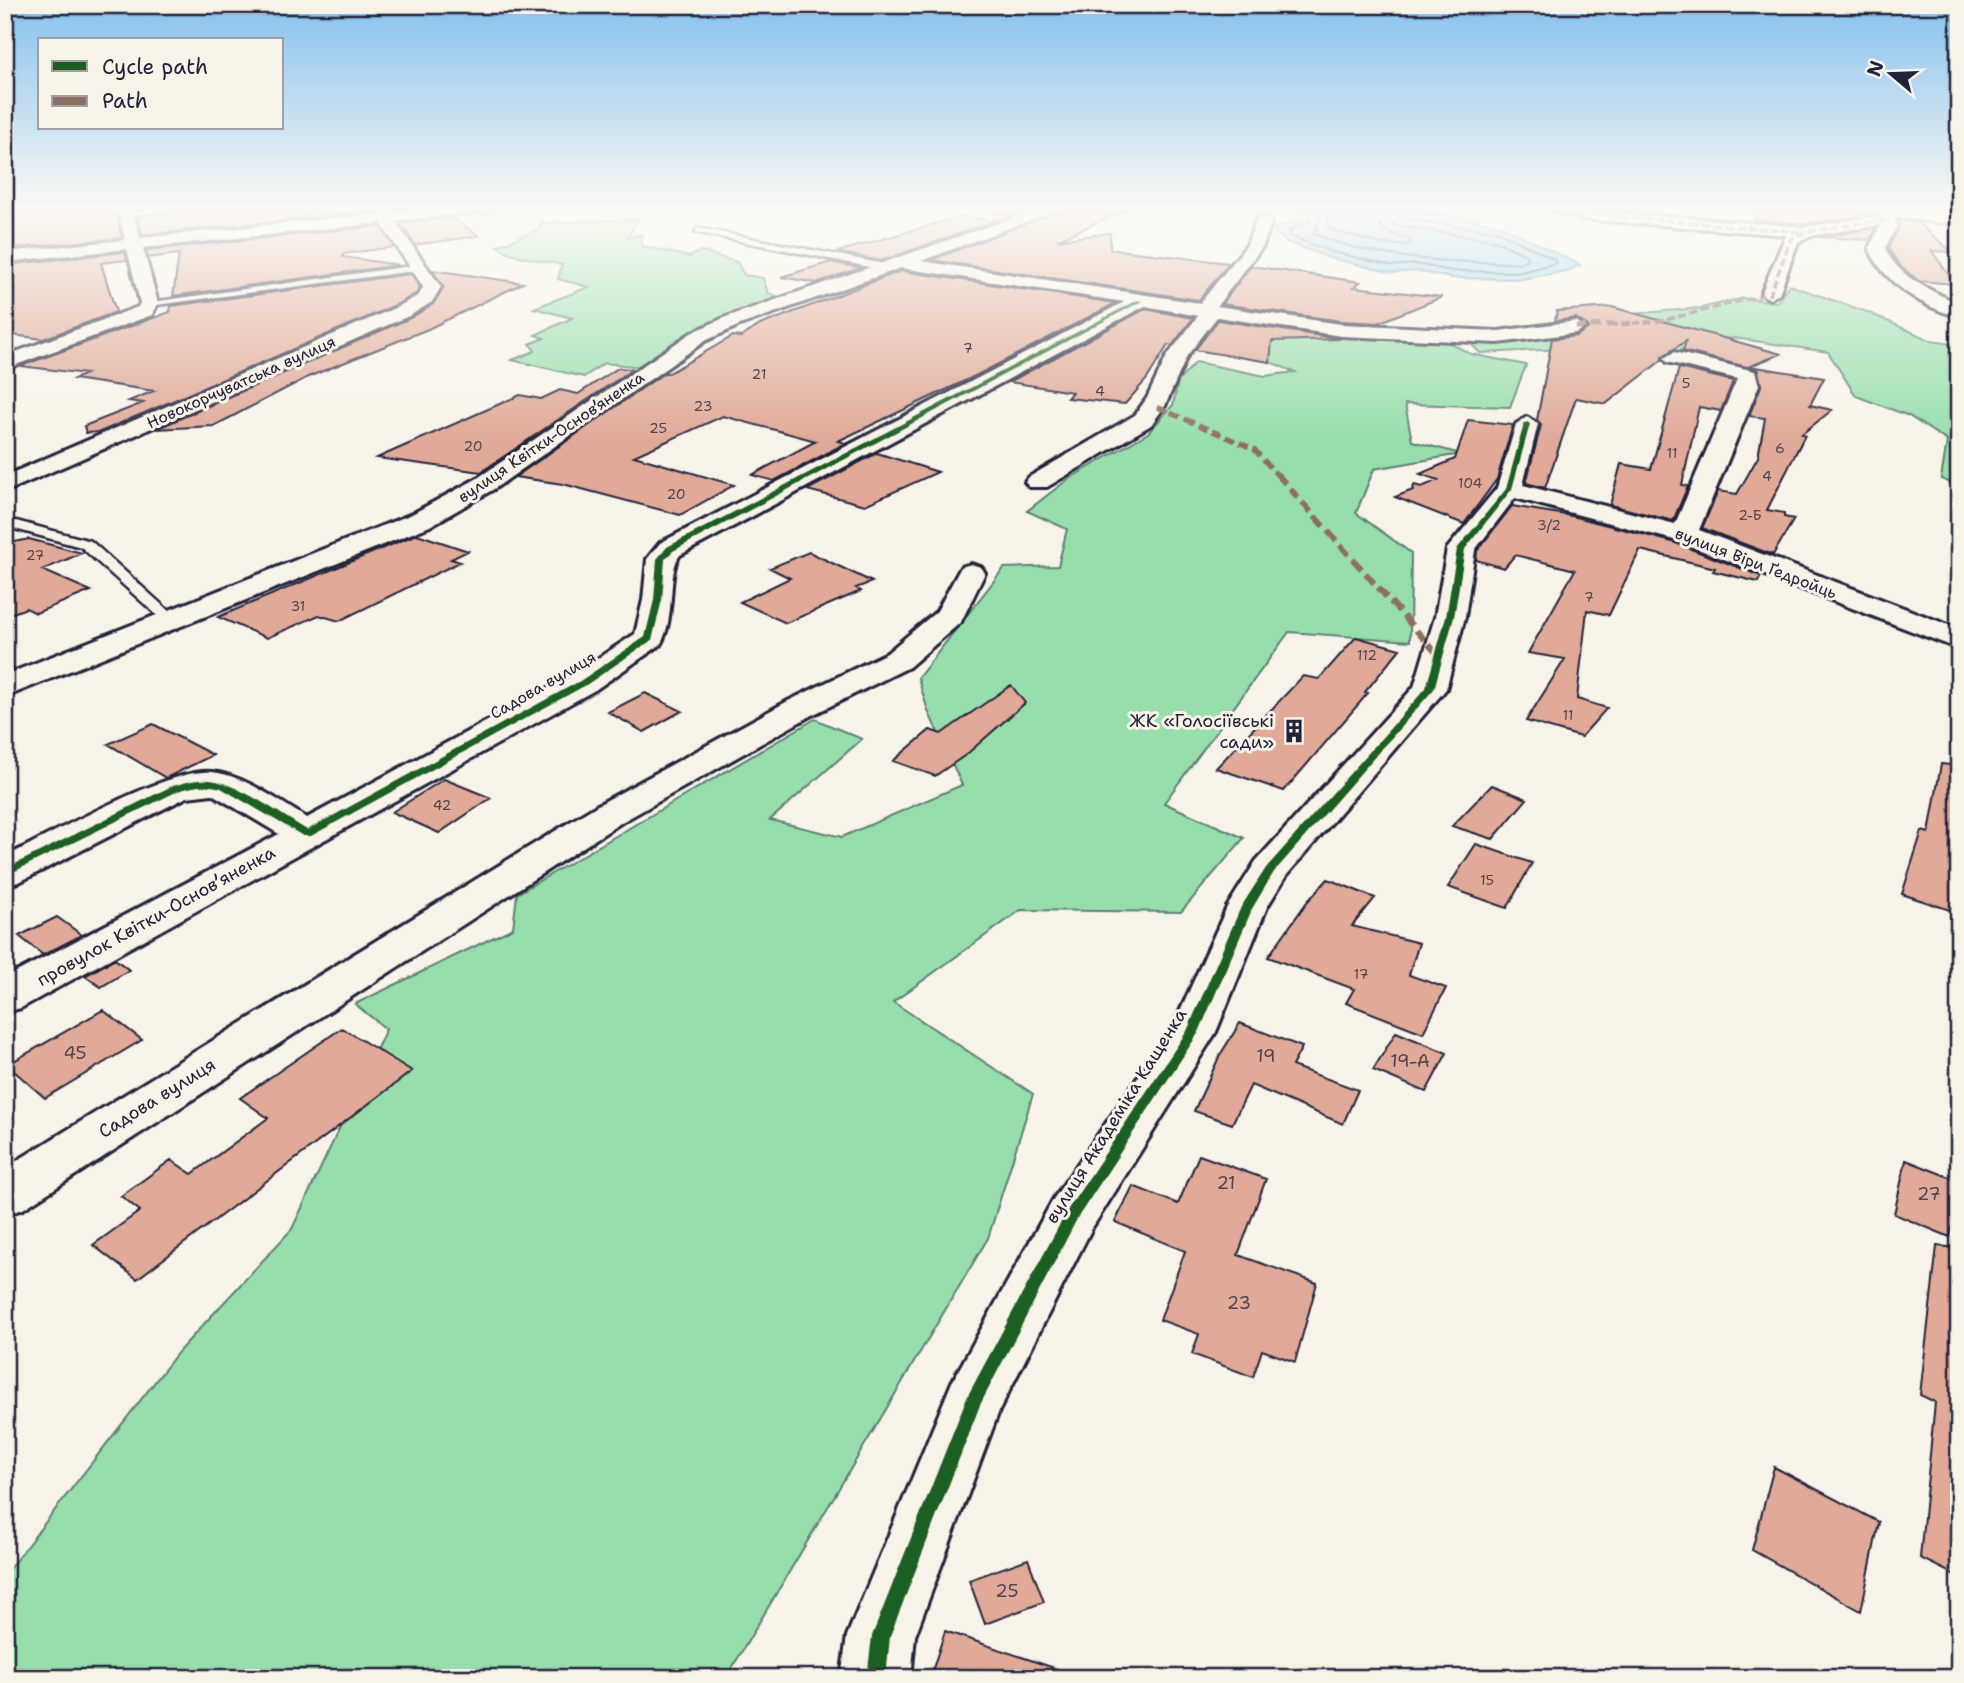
<svg xmlns="http://www.w3.org/2000/svg" width="1964" height="1683" font-family="'Shantell Sans',sans-serif">
<style>
.green{fill:#97deac;stroke:#5c8074;stroke-width:2}
.water{fill:#94d4f6;stroke:#668dab;stroke-width:2}
.lines{fill:none;stroke-linecap:round;stroke-linejoin:round}
.shore{stroke:#506986;stroke-width:2}
.building{fill:#e0a998;stroke:#22223b;stroke-width:2}
.lane-casing{stroke:#22223b;stroke-width:5}
.street-casing{stroke:#22223b;stroke-width:6}
.lane{fill:#f7f3e8;fill-rule:evenodd}
.street{fill:#f7f3e8;fill-rule:evenodd}
.quiet-far2{stroke:#8d6e63;stroke-width:3.5;stroke-dasharray:8 3.5;stroke-linecap:butt}
.quiet-far1{stroke:#8d6e63;stroke-width:5;stroke-dasharray:10 5;stroke-linecap:butt}
.quiet{stroke:#8d6e63;stroke-width:6;stroke-dasharray:13 6;stroke-linecap:butt}
.cycleway-casing{stroke:#f7f3e8;stroke-width:5}
.cycleway{fill:#1b5e20;fill-rule:evenodd}
.labels{text-anchor:middle;dominant-baseline:central;stroke-width:6;stroke-linejoin:round;paint-order:stroke}
.number-label{font-size:14px;fill:#524452}
.far-street-label{font-size:16px;fill:#22223b;stroke:#f7f3e8}
.poi-label{font-size:18px;fill:#22223b;stroke:#f7f3e8;text-anchor:end}
.street-label{font-size:18px;fill:#22223b;stroke:#f7f3e8}
.near-number-label{font-size:18px;fill:#524452}
</style>
<rect width="100%" height="100%" fill="#f7f3e8"/>
<filter id="ink" filterUnits="userSpaceOnUse"><feTurbulence type="fractalNoise" baseFrequency=".0143" numOctaves="2"/><feDisplacementMap in="SourceGraphic" scale="14" xChannelSelector="R" yChannelSelector="G"/><feConvolveMatrix kernelMatrix="1 2 1 2 8 2 1 2 1" color-interpolation-filters="sRGB"/></filter>
<g filter="url(#ink)">
<path class="green" d="M638,219L628,237L641,235L642,246L689,257L700,251L737,262L744,275L763,278L768,293L783,298L720,319L687,335L643,367L604,363L584,377L512,360L535,351L530,344L544,338L535,335L572,318L534,308L589,287L558,279L562,265C539,259 516,259 497,246L538,230L541,223Z
M1789,285L1867,312L1932,341L1959,345V486L1941,479L1947,441L1909,416L1856,396L1828,352L1735,338L1700,341L1663,358L1568,349L1480,353L1464,337L1576,327L1586,322L1620,315L1701,308L1743,298L1777,302Z
M1294,333L1446,341L1471,354L1526,365L1510,407L1405,404L1412,441L1461,454L1374,469L1356,513L1411,553L1410,641L1289,632L1164,803L1244,838L1181,912L1021,910L893,1002L1033,1094L988,1238L726,1678H5V1574L179,1351L292,1229L386,1029L355,1004L513,928L517,894L815,719L862,739L770,820L842,837L962,785L928,711L918,678L1004,568L1058,566L1067,529L1027,511L1067,480L1148,433L1173,405L1178,381L1196,362L1265,376L1295,372L1218,341Z"/>
<path class="water" d="M1300,207H1396L1401,211L1456,216L1502,226L1580,265L1567,271L1522,279L1452,278L1416,271L1393,273L1330,258L1286,242L1272,229L1304,218Z"/>
<g class="lines">
<path class="shore" d="M1307,207L1309,222L1290,230V236L1332,252L1392,266L1416,264L1452,271L1521,272L1556,263L1554,259L1499,232L1400,218L1394,214L1393,207
M1317,207L1319,218L1314,234C1378,261 1452,262 1520,263L1528,259L1526,255L1496,241L1395,225L1386,217L1384,207
M1328,207V227L1335,231L1381,244L1410,245V239C1390,235 1376,229 1373,207"/>
</g>
<path class="building" d="M5,207H115L122,238L5,249Z
M198,207H420L142,235L137,217Z
M994,207H1036L881,261L837,252L963,216L994,221Z
M1068,207H1132L1057,240L1110,233V249L1229,263L1199,300L931,260Z
M1755,207H1872L1876,214L1805,224L1754,220Z
M452,218L479,236L415,245L400,223Z
M1898,220L1918,223L1952,252L1932,251L1955,284L1919,281L1900,266L1888,248L1899,227Z
M380,226L394,247L343,254V257L399,265L173,296L179,254L148,258L146,250Z
M1876,228L1870,240L1819,237Z
M125,252L127,260L101,263L116,312L43,339L5,334V265Z
M831,262L860,268L816,283L781,277Z
M1251,266L1360,282L1354,287L1442,297L1378,323L1341,321L1222,304Z
M432,270L523,283L428,329L308,377L214,426L156,429L412,317L433,304L443,288Z
M901,271L1116,303L975,376L838,441L846,443L774,481L752,475L816,441L723,416L634,456L734,485L680,515L563,484L515,477L664,373H669L733,336L741,337L760,325Z
M411,274L420,287L417,293L396,305L100,432L86,433L84,426L143,403L129,401L154,391L74,379L86,374L21,366L170,312L171,306Z
M1612,307L1781,354L1750,366L1824,378L1810,405L1832,410L1802,434L1805,435L1767,510L1784,513V517L1794,519L1773,555L1702,528L1718,491L1737,494L1758,457L1765,418L1749,416L1761,386L1758,370L1683,351L1686,341L1663,356L1662,360L1606,404L1576,398L1545,488L1526,483L1541,425L1537,420L1552,339L1576,336L1588,328L1576,318L1555,321L1557,311Z
M1145,309L1193,318L1172,346L1168,345L1147,379L1125,404L1067,398L1072,392L1009,382Z
M1218,320L1340,339L1272,341L1270,362L1195,350Z
M618,368L633,369L481,472L377,458L520,395L541,399L560,390L578,394Z
M1679,368L1733,381L1721,411L1699,407L1682,485L1688,486L1673,521L1610,505L1621,464L1651,469Z
M1468,420L1513,425L1497,479L1464,524L1395,497L1413,490L1414,485L1422,487L1438,480L1420,474L1455,459Z
M877,453L938,472L865,505L807,490Z
M1512,506L1572,516L1673,542L1761,576L1758,582L1713,571L1715,568L1640,550L1609,615L1587,610L1577,699L1607,708L1581,737L1526,721L1565,659L1528,653L1575,570L1515,555L1504,568L1476,560L1477,551Z
M417,534L468,551L451,559L460,562L339,621L319,615L267,638L218,617Z
M29,539L82,553L42,570L91,591L36,613L26,608L5,616V544Z
M809,552L872,582L856,588L861,591L786,623L740,602L790,578L770,568Z
M1356,637L1400,649L1365,692L1368,693L1284,791L1216,768L1303,676L1319,679Z
M1011,685L1025,703L967,754L935,776L893,761L930,730L941,734Z
M645,693L682,711L644,732L608,712Z
M153,724L213,755L166,778L108,744Z
M1941,764L1959,766V913L1902,894L1922,831L1929,833Z
M444,779L491,798L439,833L392,812Z
M1492,785L1527,799L1493,839L1452,826Z
M1476,844L1532,863L1507,908L1448,887Z
M1328,879L1375,898L1352,926L1419,943L1409,975L1446,988L1423,1033L1346,1003L1354,989L1268,957L1307,902Z
M57,917L82,935L43,955L19,936Z
M115,959L129,970L101,987L85,976Z
M103,1010L142,1040L45,1098L7,1065Z
M1240,1023L1302,1047L1292,1066L1358,1090L1343,1124L1251,1085L1232,1124L1194,1111L1220,1055Z
M342,1028L412,1071L137,1279L93,1245L140,1211L121,1196L171,1160L192,1174L268,1118L240,1098Z
M1396,1032L1447,1053L1426,1092L1373,1070Z
M1199,1155L1266,1179L1238,1255L1317,1283L1295,1362L1262,1350L1253,1377L1192,1354L1199,1334L1160,1320L1185,1251L1115,1222L1133,1186L1178,1204Z
M1906,1160L1959,1181V1231L1952,1228L1950,1237L1894,1214Z
M1937,1246L1959,1248V1577L1920,1558L1935,1402L1920,1395Z
M1774,1467L1879,1522L1861,1611L1752,1550Z
M1028,1559L1044,1602L985,1624L969,1580Z
M945,1631L1066,1672L1065,1678H930Z"/>
<g class="lines">
<g class="lane-casing">
<path id="lane" d="M170,207H195L125,216L121,214Z
M1888,207L1959,212V216L1892,209Z
M698,228L884,264L888,267L884,270L695,232Z
M418,265L421,270L149,306L144,303Z
M16,521L91,541L169,611L182,618L174,623L159,617L81,547L11,528V522Z"/>
</g>
<g class="street-casing">
<path id="street" d="M117,207H131L140,238L446,207H496L489,211L395,221L441,287L432,302L411,315L5,492V476L397,307L419,295L423,287L381,223L143,248L158,303L152,315L5,369V356L138,307L140,303L127,249L5,262V252L125,240Z
M1044,207H1065L921,261L1200,303L1247,245L1256,220L1264,215L1272,220L1263,246L1217,306L1341,324L1498,331L1576,321L1586,327L1576,333L1498,343L1341,336L1217,317L1187,356L1165,406L1151,425L1047,487H1029L1025,482L1029,477L1135,415L1147,398L1167,356L1198,316L1145,306L680,555C667,570 676,621 660,645L595,690L21,1008L5,1012V978L279,834L212,794L187,797L19,882L5,885V857C48,836 169,767 212,772C246,776 278,801 307,818L571,676L635,634L643,600L647,559L660,543L1124,302L901,268L740,325L705,341L494,489L430,526L5,697V675L412,514L476,479L691,333L726,317Z
M1545,207L1805,227L1880,216L1874,207L1959,215V225L1895,217L1897,226L1885,248C1898,278 1931,290 1959,304V317C1924,308 1882,282 1869,248L1881,225L1809,236L1798,242L1779,294L1770,299L1761,294L1786,235L1582,219Z
M1674,352L1755,371L1759,385L1699,530L1959,629V649L1674,540L1515,498L1475,550L1465,617L1446,689L1286,876L1267,907L1216,1032L1092,1228L999,1411L915,1636L911,1678H841L847,1636L952,1382L1054,1198L1173,1027L1227,907L1256,861L1414,687L1435,617L1447,549L1497,488L1516,424L1527,417L1538,424L1523,485L1675,524L1737,379L1667,362L1664,358Z
M971,564L981,567L985,573L961,622L909,667L812,715L622,822L23,1209L5,1215V1168L596,806L788,701L887,653L937,611L961,567Z"/>
</g>
<use href="#lane" class="lane"/>
<use href="#street" class="street"/>
<path class="quiet-far2" d="M1552,207L1582,214L1805,232
M1610,325L1661,321L1770,294L1791,239L1805,232L1888,219"/>
<path class="quiet-far1" d="M1576,327L1634,323
M1157,407L1254,449L1278,476"/>
<path class="quiet" d="M1277,474L1439,656"/>
<g class="cycleway-casing">
<path id="cycleway" d="M1138,300L1142,301L673,551L665,559L662,600L652,640L586,685L311,836H303L221,788C206,784 193,786 178,791L5,876V869L170,787C183,783 196,779 209,780C234,781 283,816 307,830L580,681L645,637L654,600L657,559L667,547Z
M1527,422L1530,424L1512,489L1465,549L1454,617L1434,689L1274,872L1253,907L1199,1032L1078,1217L980,1405L890,1636L886,1678H867L872,1636L967,1397L1068,1209L1187,1031L1241,907L1266,868L1426,688L1446,617L1457,549L1506,489L1524,424Z"/>
</g>
<use href="#cycleway" class="cycleway"/>
</g>
</g>
<linearGradient id="sky" x2="0" y2="1"><stop stop-color="#86c1ee"/><stop offset="0.47" stop-color="#fbfaf5"/><stop offset="1" stop-color="#fbfaf5" stop-opacity="0"/></linearGradient>
<rect width="1964" height="443" fill="url(#sky)"/>
<defs>
<g id="building-bare" transform="scale(1.89)"><path d="M-4-6H4V6H1V3H-1V6H-4ZM-2.5-4.3h1.7v1.8h-1.7ZM.8-4.3h1.7v1.8H.8ZM-2.5-1h1.7V.8h-1.7ZM.8-1h1.7V.8H.8Z" fill="#22223b" stroke="#f7f3e8" stroke-width="2.5" paint-order="stroke"/></g>
</defs>
<g fill-rule="evenodd">
<use href="#building-bare" x="1294" y="731"/>
</g>
<g class="labels">
<g class="number-label">
<text x="968" y="348">7</text>
<text x="759" y="374">21</text>
<text x="1686" y="383">5</text>
<text x="1100" y="391">4</text>
<text x="703" y="406">23</text>
<text x="658" y="428">25</text>
<text x="473" y="446">20</text>
<text x="1780" y="448">6</text>
<text x="1672" y="453">11</text>
<text x="1767" y="476">4</text>
<text x="1470" y="483">104</text>
<text x="676" y="494">20</text>
<text x="1750" y="515">2-Б</text>
<text x="1549" y="525">3/2</text>
<text x="35" y="555">27</text>
<text x="1589" y="597">7</text>
<text x="298" y="606">31</text>
<text x="1367" y="655">112</text>
<text x="1568" y="715">11</text>
<text x="442" y="805">42</text>
<text x="1487" y="880">15</text>
<text x="1361" y="974">17</text>
</g>
<g class="far-street-label">
<text transform="translate(241 382) rotate(-24)">Новокорчуватська вулиця</text>
<text transform="translate(551 437) rotate(-34)">вулиця Квітки-Основ’яненка</text>
<text transform="translate(1756 563) rotate(21)">вулиця Віри Ґедройць</text>
<text transform="translate(543 685) rotate(-30)">Садова вулиця</text>
</g>
<g class="poi-label">
<text x="1274" y="721">ЖК «Голосіївські<tspan x="1274" dy="21">сади»</tspan></text>
</g>
<g class="street-label">
<text transform="translate(156 916) rotate(-29)">провулок Квітки-Основʼяненка</text>
<text transform="translate(157 1098) rotate(-32)">Садова вулиця</text>
<text transform="translate(1116 1116) rotate(-58)">вулиця Академіка Кащенка</text>
</g>
<g class="near-number-label">
<text x="75" y="1053">45</text>
<text x="1266" y="1056">19</text>
<text x="1410" y="1061">19-А</text>
<text x="1226" y="1183">21</text>
<text x="1929" y="1194">27</text>
<text x="1239" y="1303">23</text>
<text x="1007" y="1591">25</text>
</g>
</g>
<rect width="1964" height="1683" fill="none" stroke="#f7f3e8" stroke-width="28"/>
<rect x="14" y="14" width="1936" height="1655" fill="none" stroke="#22223b" stroke-width="2.5" filter="url(#ink)"/>
<rect x="38" y="38" width="245" height="91" fill="#f7f3e8" stroke="#a29fa3" stroke-width="2"/>
<rect x="52" y="61" width="35" height="10" fill="#1b5e20" stroke="#a29fa3" stroke-width="2"/>
<text x="102" y="74" font-size="21" fill="#22223b">Cycle path</text>
<rect x="52" y="96" width="35" height="10" fill="#8d6e63" stroke="#a29fa3" stroke-width="2"/>
<text x="102" y="108" font-size="21" fill="#22223b">Path</text>
<g transform="translate(1891 74) rotate(289)" stroke="#f7f3e8" stroke-width="5" paint-order="stroke">
<path d="M0-5L12 26L0 18L-12 26Z" fill="#22223b"/>
<text y="-10" font-size="19" font-weight="bold" text-anchor="middle" fill="#22223b">N</text>
</g>
</svg>
